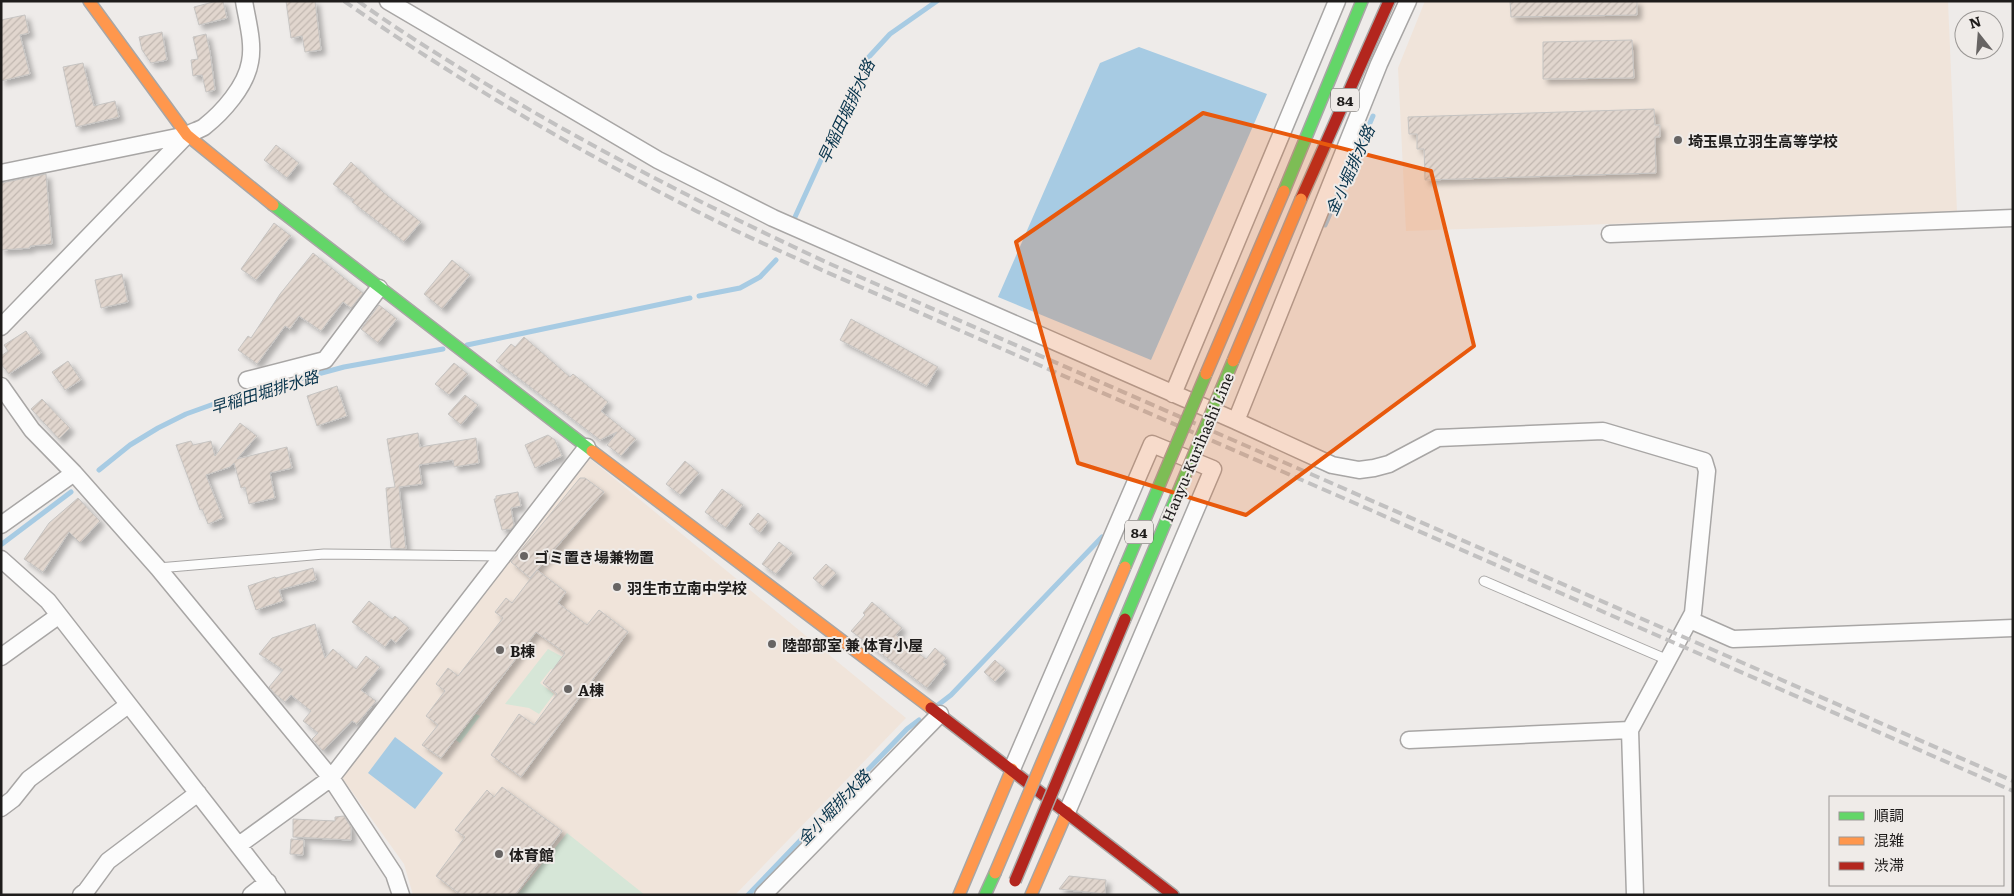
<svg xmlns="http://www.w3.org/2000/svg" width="2014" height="896" font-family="Literata,'Noto Sans JP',serif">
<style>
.education{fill:#f0e4da}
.green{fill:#d6e6d7}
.water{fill:#a7cbe3}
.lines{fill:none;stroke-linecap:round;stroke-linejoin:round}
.stream{stroke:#a7cbe3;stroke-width:5}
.building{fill:url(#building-hatch);stroke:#c6c4c2;filter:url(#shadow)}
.lane-casing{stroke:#a8a6a5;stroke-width:11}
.street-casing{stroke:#a8a6a5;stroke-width:19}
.fast-casing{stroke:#a8a6a5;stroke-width:14}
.slow-casing{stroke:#a8a6a5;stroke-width:14}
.jam-casing{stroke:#a8a6a5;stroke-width:14}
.lane{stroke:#fcfcfc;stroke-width:9}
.street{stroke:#fcfcfc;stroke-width:16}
.fast{stroke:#63d668;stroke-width:11}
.slow{stroke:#ff974d;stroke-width:11}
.jam{stroke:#b3261e;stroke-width:11}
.rail{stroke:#c2c1c1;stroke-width:4;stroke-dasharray:10 5;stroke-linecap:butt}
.fast-bridge-casing{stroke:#a8a6a5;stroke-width:14;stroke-linecap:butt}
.slow-bridge-casing{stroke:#a8a6a5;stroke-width:14;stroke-linecap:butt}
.jam-bridge-casing{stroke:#a8a6a5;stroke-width:14;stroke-linecap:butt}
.fast-bridge{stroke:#63d668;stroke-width:11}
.slow-bridge{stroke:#ff974d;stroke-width:11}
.jam-bridge{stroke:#b3261e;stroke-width:11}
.marked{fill:#e8590c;fill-opacity:0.2;stroke:#e8590c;stroke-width:4;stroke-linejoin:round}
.poi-dot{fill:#676463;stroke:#efebe8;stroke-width:2}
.labels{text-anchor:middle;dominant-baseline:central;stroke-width:4;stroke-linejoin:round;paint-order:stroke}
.shield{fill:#efebe8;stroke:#5d5a58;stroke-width:1}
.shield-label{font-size:14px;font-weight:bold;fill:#1e1c1b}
.poi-label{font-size:15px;font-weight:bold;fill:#1e1c1b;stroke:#efebe8;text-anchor:start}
.street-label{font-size:15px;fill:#1e1c1b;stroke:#efebe8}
.water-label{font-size:16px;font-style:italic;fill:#07334b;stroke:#efebe8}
</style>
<defs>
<pattern id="building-hatch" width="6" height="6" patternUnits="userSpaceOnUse" patternTransform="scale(1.25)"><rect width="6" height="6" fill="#e1d6ce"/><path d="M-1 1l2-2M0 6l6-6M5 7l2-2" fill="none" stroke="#c1b7b0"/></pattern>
<filter id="shadow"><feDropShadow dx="4.5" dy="4.5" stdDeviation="2.5" flood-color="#0004"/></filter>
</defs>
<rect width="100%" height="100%" fill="#eeebe9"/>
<path class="education" d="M1425,1H1948L1957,212L1406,231L1398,68Z
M588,457L906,718L735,895H413L404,864L340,775Z"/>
<path class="green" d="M548,649L570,661L560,672L551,669L540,683L554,694L539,714L529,708L505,704Z
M476,714L480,716L460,743L456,740Z
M567,833L645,895H517Z"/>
<path class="water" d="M1139,47L1267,94L1151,360L998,297L1100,63Z
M395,737L443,773L415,809L368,773Z"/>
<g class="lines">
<path class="stream" d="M795,217L867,59L890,34L937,1
M1325,225L1373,116
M699,296L740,288L760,277L776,260
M467,345L690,298
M99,470L130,445L158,428L186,414L236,396L344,367L443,349
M2,544L71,492
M938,705L951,695L1102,537
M748,895L907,729L919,720"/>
</g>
<path class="building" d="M217,1H223L227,18L199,25L194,7Z
M286,1H315L321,50L305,52L302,36L291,38Z
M1510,1H1637V15L1511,17Z
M25,15L29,33L20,35L30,74L1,81V20Z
M162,32L167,60L151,63L142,50L139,37Z
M206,34L210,52L215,90L206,92L202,75L193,76L191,60L198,59L193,37Z
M1632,40L1634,78L1543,79V42Z
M83,63L94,106L115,101L119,117L76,127L63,67Z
M1654,109L1655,125H1660V137H1655L1656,173L1425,180L1424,149H1417V134H1409L1408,117Z
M276,145L299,163L287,178L264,160Z
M351,162L383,192L421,222L404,242L352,202L354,200L333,184Z
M46,174L52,244L30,246V248L1,250V183Z
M274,223L291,236L256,280L241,269Z
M313,253L363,293L351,308L343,302L321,331L299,316L290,329L285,326L257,364L238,350L248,336L251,338L280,294Z
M452,260L470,275L442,309L424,294Z
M122,274L128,302L101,308L95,280Z
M379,305L397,319L378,343L361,329Z
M851,319L938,367L927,386L840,340Z
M26,331L41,353L9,374L1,364V356L8,351L4,345Z
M524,337L570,377L573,374L608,402L601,411L636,439L621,456L607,445L617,432L600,440L496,361L511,344L515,347Z
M68,361L81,380L65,390L52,372Z
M454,363L468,374L449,395L435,384Z
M337,386L347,416L317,426L307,396Z
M465,395L478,405L461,425L448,414Z
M42,399L70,428L59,439L31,409Z
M240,423L257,436L237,459L287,447L292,468L270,473L275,498L249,504L245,487L241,488L234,463L230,467L206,475L223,518L208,524L202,509L200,510L176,445L191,441L193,445L211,441L215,456Z
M418,433L420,447L476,438L479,463L454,467L453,460L419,465L422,484L399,487L406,549L391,548L386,488L395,487L387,439Z
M548,435L555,440L562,456L535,468L525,445Z
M685,461L699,473L680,495L666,484Z
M580,478H585L604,492L530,578L511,562Z
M722,489L743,505L726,528L705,512Z
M518,492L521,506L511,508L514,525L511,529L502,530L494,499H496V496Z
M78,498L100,521L80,543L69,532L43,572L24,559L49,523Z
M758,513L768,522L760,533L749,524Z
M779,542L793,553L776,574L762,564Z
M826,564L836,573L823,587L813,578Z
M313,568L316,580L279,590L283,601L256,610L248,586L275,577L276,578Z
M537,570L566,592L558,603L587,625L599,610L628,632L521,777L491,755L519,714L534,725L557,694L543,683L565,653L536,632L441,758L422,745L438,725L426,716L445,691L436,684L448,668L458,676L503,618L495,612L506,598L512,603Z
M369,601L392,619L395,616L409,628L396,643L391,639L385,647L352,622Z
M872,602L902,628L896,635L926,659L935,648L946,658L943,662L946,664L927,688L851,631L865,615L863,613Z
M315,624L325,658L333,649L356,669L366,656L380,667L361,690L376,701L357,724L352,721L323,751L312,739L318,733L303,721L311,711L291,695L285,702L275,694L269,687L283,670L259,654L272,638Z
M995,660L1006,670L995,682L984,672Z
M502,787L562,831L515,895H461L436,876L465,837L455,830L487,790L494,797Z
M344,816L351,827V840L293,837V819L335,821V817Z
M291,839L304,840L303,855L290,854Z
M1069,876L1106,880L1105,894L1059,889Z"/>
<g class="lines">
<g class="lane-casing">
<path id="lane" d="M158,568L324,554L502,556
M1484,581L1668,660"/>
</g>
<g class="street-casing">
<path id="street" d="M388,1L658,160L773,218L1236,421L1379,64L1408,1
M1,173L187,135C192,132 199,130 204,127C223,112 246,86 250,62C254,43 247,20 244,1
M1610,234L2013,218
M1,327L187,135
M247,380L325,360L379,288
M1,386L32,430L74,473L158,568L331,778L394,874L401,895
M1173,394L1337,1
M1236,421L1332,465L1359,470L1374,468L1389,464L1438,438L1603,431L1704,461L1707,471L1693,613L1630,730L1635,895
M1,525L74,473
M1,559L48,601L277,895
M1690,620L1733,639L2013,628
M1,657L58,616
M1409,740L1630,730
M1012,769L1152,444L1213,469L1067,812
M1,808L13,799L29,779L128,705
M239,845L331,778L587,447
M81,895L86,891L108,861L198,793
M251,895L268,882
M763,895L940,714"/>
</g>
<g class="fast-casing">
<path id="fast" d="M1284,191L1362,1
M273,205L592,451
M985,895L995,873"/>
</g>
<g class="slow-casing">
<path id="slow" d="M89,1L187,135L273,205
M592,451L931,708
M959,895L1012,769
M1031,895L1067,812"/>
</g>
<g class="jam-casing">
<path id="jam" d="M1301,199L1389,1
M931,708L1173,895"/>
</g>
<use href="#lane" class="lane"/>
<use href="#street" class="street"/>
<use href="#fast" class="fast"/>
<use href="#slow" class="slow"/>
<use href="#jam" class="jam"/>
<path class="rail" d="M344,1C464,85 590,158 720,223C754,240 790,255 824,271L2013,791
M358,1C395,28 434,52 473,76C587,146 706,206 828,263L2013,781"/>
<g class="fast-bridge-casing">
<path id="fast-bridge" d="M1125,567L1206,374
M1125,619L1233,361"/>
</g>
<g class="slow-bridge-casing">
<path id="slow-bridge" d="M1233,361L1301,199
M1206,374L1284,191
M995,873L1125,567"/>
</g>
<g class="jam-bridge-casing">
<path id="jam-bridge" d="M1015,881L1125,619"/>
</g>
<use href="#fast-bridge" class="fast-bridge"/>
<use href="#slow-bridge" class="slow-bridge"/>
<use href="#jam-bridge" class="jam-bridge"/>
</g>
<path class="marked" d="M1203,113L1431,171L1474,346L1246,515L1078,463L1016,242Z"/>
<g class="poi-dot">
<circle cx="1678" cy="140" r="5"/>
<circle cx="524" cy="556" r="5"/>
<circle cx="617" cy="587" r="5"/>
<circle cx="772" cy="644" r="5"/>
<circle cx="500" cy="650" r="5"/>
<circle cx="568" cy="689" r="5"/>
<circle cx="499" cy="854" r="5"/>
</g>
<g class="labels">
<g class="shield">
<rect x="1331" y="88.5" width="28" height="23" rx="4"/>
<rect x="1125" y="520.5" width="28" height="23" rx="4"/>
</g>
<g class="shield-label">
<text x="1345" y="100">84</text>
<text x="1139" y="532">84</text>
</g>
<g class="poi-label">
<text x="1688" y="140">埼玉県立羽生高等学校</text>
<text x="534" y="556">ゴミ置き場兼物置</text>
<text x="627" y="587">羽生市立南中学校</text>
<text x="782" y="644">陸部部室 兼 体育小屋</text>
<text x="510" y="650">B棟</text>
<text x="578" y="689">A棟</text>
<text x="509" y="854">体育館</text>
</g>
<g class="street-label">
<text transform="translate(1197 447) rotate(-67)">Hanyu-Kurihashi Line</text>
</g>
<g class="water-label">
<text transform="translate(845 111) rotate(-65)">早稲田堀排水路</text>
<text transform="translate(1349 170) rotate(-66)">金小堀排水路</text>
<text transform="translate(264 391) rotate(-17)">早稲田堀排水路</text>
<text transform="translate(833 807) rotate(-46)">金小堀排水路</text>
</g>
</g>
<rect width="2014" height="896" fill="none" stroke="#1e1c1b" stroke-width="5"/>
<rect x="1829" y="796" width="175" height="90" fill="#efebe8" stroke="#9b9896"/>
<rect x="1839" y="812" width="25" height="8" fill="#63d668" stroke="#9b9896"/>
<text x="1874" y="821" font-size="15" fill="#1e1c1b">順調</text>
<rect x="1839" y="837" width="25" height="8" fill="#ff974d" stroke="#9b9896"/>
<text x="1874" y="846" font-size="15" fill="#1e1c1b">混雑</text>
<rect x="1839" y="862" width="25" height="8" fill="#b3261e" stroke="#9b9896"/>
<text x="1874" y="871" font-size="15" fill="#1e1c1b">渋滞</text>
<g transform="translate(1979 35) rotate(343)"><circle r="24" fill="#efebe8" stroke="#9b9896"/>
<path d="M0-4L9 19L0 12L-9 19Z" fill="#676463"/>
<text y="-8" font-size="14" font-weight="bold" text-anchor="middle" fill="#1e1c1b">N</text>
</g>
</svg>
